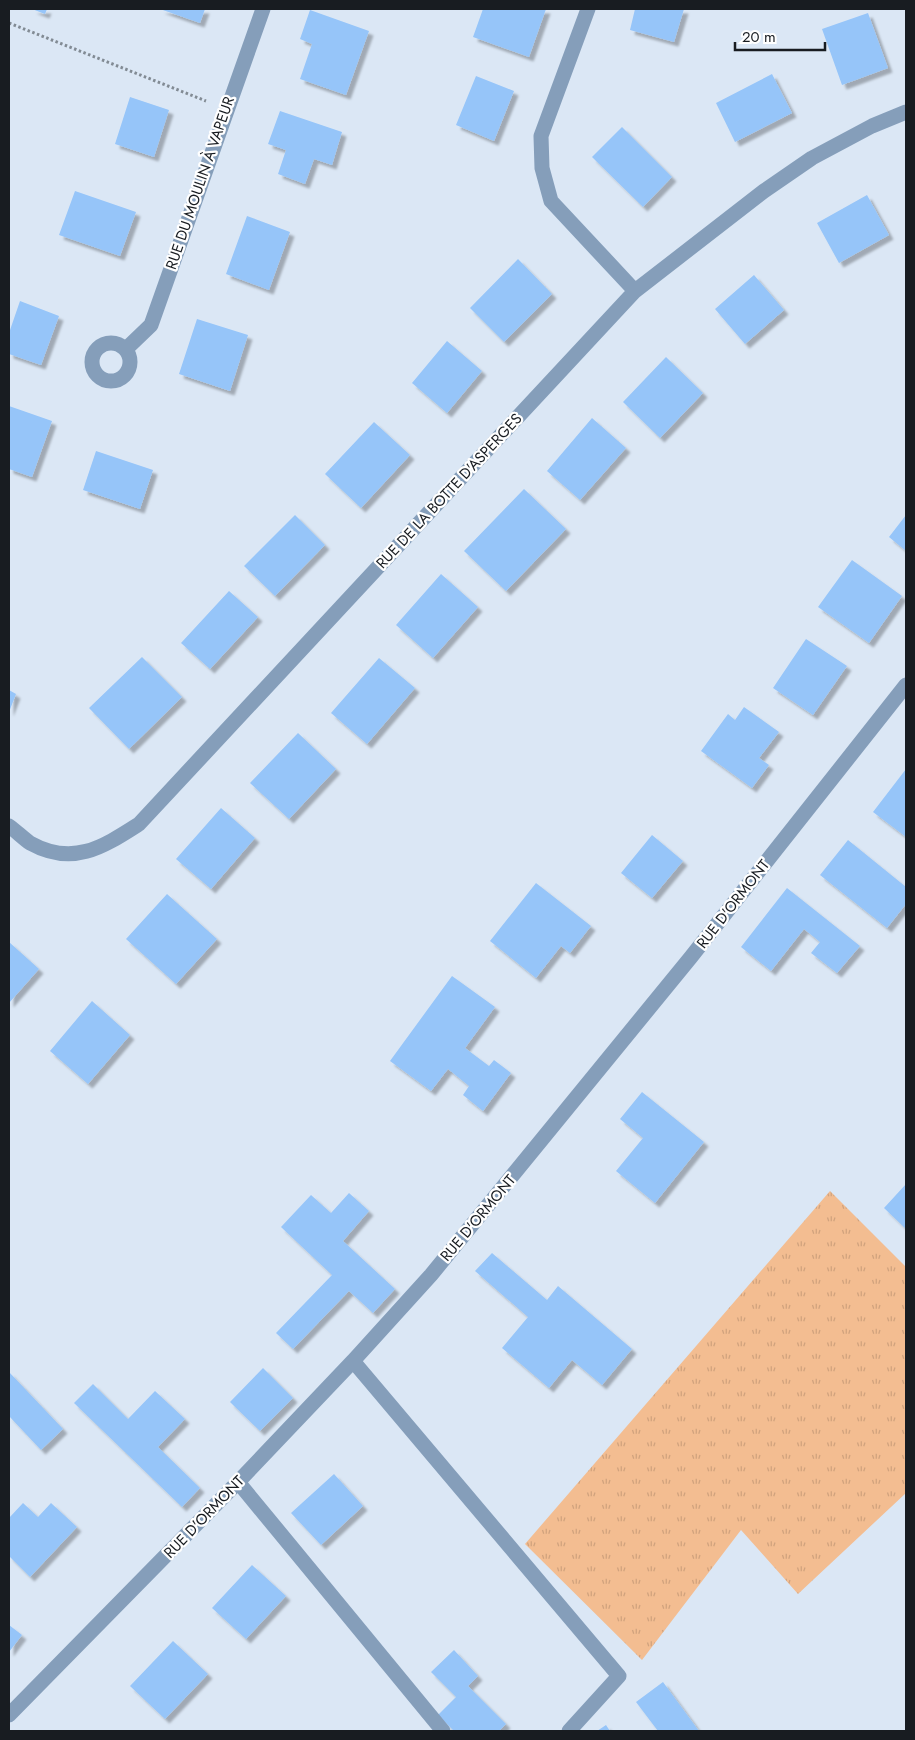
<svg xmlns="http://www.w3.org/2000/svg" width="915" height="1740" font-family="Jost,sans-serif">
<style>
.grass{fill:url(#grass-tufts)}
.building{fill:#96c5f9;filter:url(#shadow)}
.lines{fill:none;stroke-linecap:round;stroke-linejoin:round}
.path{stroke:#828b94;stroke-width:3;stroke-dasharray:2.5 2.5;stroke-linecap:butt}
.street{stroke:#859eba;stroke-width:15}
.labels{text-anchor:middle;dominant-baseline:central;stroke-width:4.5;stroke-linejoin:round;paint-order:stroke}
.street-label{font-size:15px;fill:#181c21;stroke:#fff}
</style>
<defs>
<pattern id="grass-tufts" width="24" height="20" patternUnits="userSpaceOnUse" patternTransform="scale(1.25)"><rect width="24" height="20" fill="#f3bd91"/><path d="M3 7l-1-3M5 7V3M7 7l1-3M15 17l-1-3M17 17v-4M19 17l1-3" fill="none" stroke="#d0a27d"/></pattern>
<filter id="shadow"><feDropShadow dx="4.5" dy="4.5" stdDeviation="1" flood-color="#0004"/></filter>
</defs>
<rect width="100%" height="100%" fill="#dbe7f5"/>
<path class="grass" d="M830,1191L906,1267V1493L798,1594L741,1530L642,1660L525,1544Z"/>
<path class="building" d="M32,9H47L45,14Z
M160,9H205L200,23Z
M483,9H546L529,57L473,37Z
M635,9H684L674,42L630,30Z
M310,10L369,31L346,95L300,79L312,44L300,39Z
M868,13L888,68L842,85L822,29Z
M772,74L792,113L735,142L716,103Z
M476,76L514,91L494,141L456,125Z
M130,97L169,110L154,157L115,144Z
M280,111L342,132L332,165L314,159L305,184L278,174L286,150L268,144Z
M622,127L672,177L643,207L592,157Z
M75,191L136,212L120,256L59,235Z
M867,195L889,235L839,263L817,223Z
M247,216L290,232L269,290L226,274Z
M518,259L552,294L504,342L470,308Z
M754,275L784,310L745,344L715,309Z
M20,301L59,316L41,365L9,354V333Z
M197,319L248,335L230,391L179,374Z
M447,341L482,371L447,413L412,383Z
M666,357L703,393L660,438L623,402Z
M9,406L52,421L32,477L9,469Z
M592,418L626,448L580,500L547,471Z
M374,422L410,455L361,508L325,474Z
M96,451L153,470L140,509L83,490Z
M524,489L566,529L506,591L464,551Z
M295,515L325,545L275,596L244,566Z
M906,515V551L889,537Z
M852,560L902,596L869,643L818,607Z
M441,574L478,607L433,658L396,625Z
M229,591L258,617L210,669L181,643Z
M806,639L847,666L813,715L773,688Z
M142,657L182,697L129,749L89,708Z
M379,658L415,688L367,744L331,713Z
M9,690L16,694L9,712Z
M744,707L779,732L759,758L769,765L752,788L701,751L728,714L735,720Z
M298,733L336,769L289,819L250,783Z
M906,769V837L873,812Z
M221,808L255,838L211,889L176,859Z
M652,835L683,861L652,898L621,873Z
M848,840L906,887V904L887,928L820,875Z
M536,883L591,926L570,953L561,946L536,978L490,941Z
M787,888L860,946L837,973L811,953L820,942L804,929L771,971L741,947Z
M167,894L217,939L176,984L126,939Z
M9,942L39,969L9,1003Z
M452,976L495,1007L465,1048L489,1066L494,1060L511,1073L483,1111L463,1095L469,1086L448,1069L431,1091L390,1061Z
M92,1001L130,1035L88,1084L50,1051Z
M642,1092L704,1142L655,1203L616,1171L643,1138L620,1119Z
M906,1184V1229L884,1208Z
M349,1193L369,1211L343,1241L395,1289L373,1313L349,1291L293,1349L276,1333L332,1275L281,1227L311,1195L331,1213Z
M492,1253L547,1300L558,1286L632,1349L602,1385L572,1360L549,1388L502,1348L528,1317L475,1271Z
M263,1368L293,1398L260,1431L230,1402Z
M9,1372L63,1429L41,1450L9,1416Z
M93,1384L128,1419L155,1391L185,1419L158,1447L200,1488L182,1507L74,1403Z
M334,1474L363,1506L321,1545L291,1513Z
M23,1503L38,1517L51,1503L77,1527L30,1577L9,1556V1518Z
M252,1565L286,1596L246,1639L212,1608Z
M9,1625L22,1635L9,1652Z
M173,1641L208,1674L165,1719L130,1686Z
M454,1650L478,1676L468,1686L506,1724L499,1731H454L438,1715L456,1697L431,1672Z
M663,1682L699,1731H658L636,1702Z
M606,1725L610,1731H597Z"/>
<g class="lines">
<path class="path" d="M9,23L206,101"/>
<path class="street" d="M588,9L541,136L542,168L551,201L635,291
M92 362a19 19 0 1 1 38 0a19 19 0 1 1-38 0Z
M126,349L151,325L263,9
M9,826C16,831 23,838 30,843C73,867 103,847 139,824L635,291L764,191L812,158L872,126L906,112
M353,1361L619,1676L569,1731
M238,1482L443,1731
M9,1715L238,1482L353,1361L431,1275L691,957L906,685"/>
</g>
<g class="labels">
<g class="street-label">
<text transform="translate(200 183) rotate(-71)">RUE DU MOULIN À VAPEUR</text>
<text transform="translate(449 491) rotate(-47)">RUE DE LA BOTTE D'ASPERGES</text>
<text transform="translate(733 904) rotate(-52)">RUE D'ORMONT</text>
<text transform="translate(478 1218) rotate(-50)">RUE D'ORMONT</text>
<text transform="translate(204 1517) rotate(-46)">RUE D'ORMONT</text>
</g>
</g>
<rect width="915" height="1740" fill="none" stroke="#181c21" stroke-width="20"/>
<path d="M735 42v8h90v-8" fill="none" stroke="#181c21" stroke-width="2.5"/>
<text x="742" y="42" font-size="15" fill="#181c21" stroke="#ffffff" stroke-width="4" paint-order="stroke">20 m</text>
</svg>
